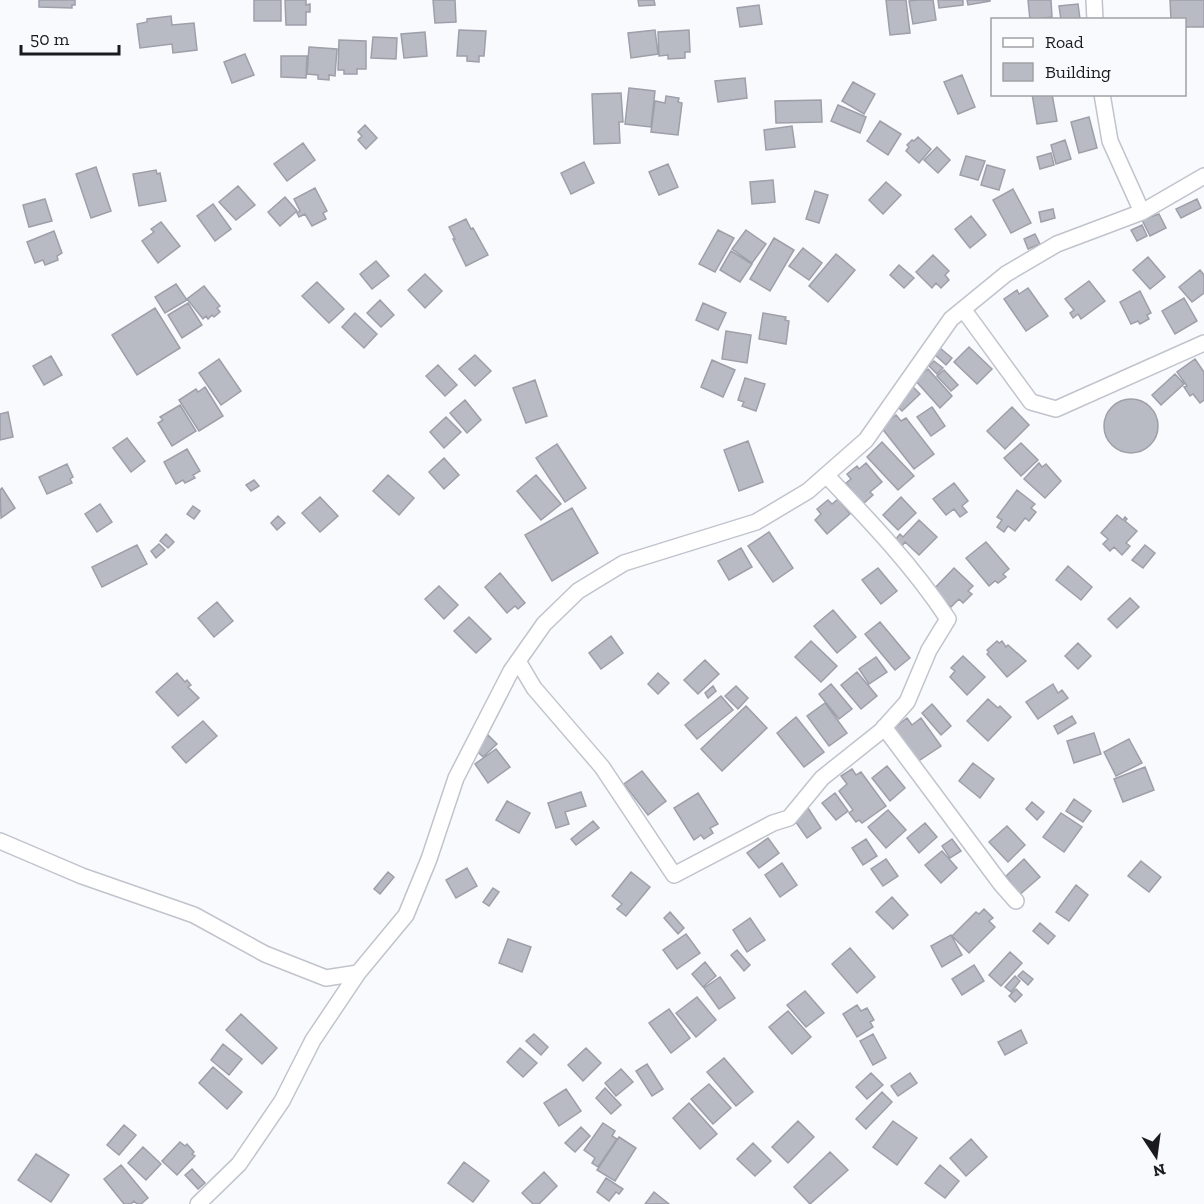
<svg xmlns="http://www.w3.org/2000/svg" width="1204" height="1204" font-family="'Zilla Slab',serif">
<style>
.building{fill:#b8bac4;stroke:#9d9fa9;stroke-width:1.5}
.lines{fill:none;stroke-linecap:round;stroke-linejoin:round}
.street-casing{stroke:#c1c3cd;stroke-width:18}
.street{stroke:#fff;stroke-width:15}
</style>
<rect width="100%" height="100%" fill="#f9fafe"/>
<path class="building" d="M39,0H75V5H72V8L39,7Z
M254,0H281V21H254Z
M285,0H306V5L310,4V12H306V25H286Z
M433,0H455L456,22L435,23Z
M638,0H654L655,5L639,6Z
M886,0H906L910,33L890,35Z
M918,0H933L936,20L913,24L909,1Z
M938,0H963V5L939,8Z
M967,0H990V1L968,5Z
M1028,0H1051L1052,17L1030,20Z
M1170,0H1204V27H1184V20H1171Z
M1078,4L1080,19L1061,20L1059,6Z
M759,5L762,24L740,27L737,8Z
M171,16L172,25L194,23L197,50L173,53L172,44L140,48L137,24L147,22V19Z
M459,30L486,31L484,56H479V62L467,61V56H457Z
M655,30L658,54L631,58L628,33Z
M689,30L690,52H685V58L668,59V55L659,56L658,32Z
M425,32L427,56L404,58L401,34Z
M373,37L397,38L396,59L371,58Z
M339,40L366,41V69H357V74H344V70H338Z
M309,47L337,49L335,76L329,75V80L318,79V75L307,74Z
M245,54L254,75L232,83L224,62Z
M281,56H307L306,78L281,77Z
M962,75L975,107L958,114L944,82Z
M745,78L747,98L718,102L715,81Z
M853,82L875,94L864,114L842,101Z
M629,88L655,91L651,127L625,124Z
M621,93L623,122H619L620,143L594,144L592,94Z
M1032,94H1052L1057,121L1037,124Z
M666,96L679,98L678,102L682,103L678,135L651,132L655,101L665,103Z
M821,100L822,122L776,123L775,101Z
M838,105L866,117L860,133L831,121Z
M1089,117L1097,148L1079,153L1071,122Z
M880,121L901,134L888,155L867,141Z
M365,125L377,138L366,149L358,140L362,136L358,132Z
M792,126L795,147L766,150L764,130Z
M918,137L931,149L919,163L906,151L909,147L907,145L912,140L914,141Z
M1065,140L1071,159L1056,164L1051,145Z
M303,143L315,160L287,181L274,164Z
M937,147L950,160L938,173L924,160Z
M1051,153L1054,165L1040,169L1037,157Z
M966,156L985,161L978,180L960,175Z
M584,162L594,183L571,194L561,173Z
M668,164L678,187L659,195L649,172Z
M987,165L1005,170L999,190L981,185Z
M96,167L111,211L91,218L76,174Z
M156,170L157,174L160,173L166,201L139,206L133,174Z
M773,180L775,202L752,204L750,182Z
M886,182L901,195L883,214L869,200Z
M238,186L255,205L236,220L219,202Z
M315,188L327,211L323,213L326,219L312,226L305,214L299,217L297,213L300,211L294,199Z
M1013,189L1031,223L1011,233L993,200Z
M815,191L828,195L819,223L806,219Z
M285,197L297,211L280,226L268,212Z
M45,199L52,221L29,227L23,205Z
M1197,199L1201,208L1181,218L1176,209Z
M213,204L231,229L215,241L197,216Z
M1053,209L1055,218L1041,222L1039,212Z
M1159,214L1166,228L1150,236L1142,220Z
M971,216L986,235L970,248L955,229Z
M466,219L471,229L473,228L488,255L466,266L453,239H455L449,227Z
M161,222L180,246L158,263L142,241L154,232L151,229Z
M1142,225L1147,236L1137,241L1131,230Z
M718,230L734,238L715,272L699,264Z
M746,230L766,244L752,263L732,249Z
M54,231L62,253L57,256L58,260L45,265L43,260L35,263L27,242Z
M1035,234L1040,244L1028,249L1024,239Z
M774,238L794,250L770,291L750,279Z
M803,248L822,263L809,280L789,266Z
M731,251L752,264L740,282L720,270Z
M836,254L855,270L828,302L809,286Z
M933,255L949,271L945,275L949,280L941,288L936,283L932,288L916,272Z
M1148,257L1165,277L1150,289L1133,270Z
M376,261L389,276L372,289L360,274Z
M899,265L914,278L904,288L890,275Z
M1200,270L1204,275V293L1192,302L1179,287Z
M425,274L442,291L425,308L408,290Z
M1089,281L1105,301L1081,319L1078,314L1073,318L1070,313L1074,310L1065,299Z
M317,282L344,309L329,323L302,296Z
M176,284L187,300L165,313L155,297Z
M204,286L220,306L217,308L220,312L214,317L212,315L208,319L206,316L203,319L187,299Z
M1028,288L1048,316L1026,331L1004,299L1017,290L1019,294Z
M1140,291L1151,313L1147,315L1149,319L1140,324L1138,321L1131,324L1120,302Z
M1184,298L1197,321L1175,334L1162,311Z
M380,300L394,315L381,327L367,313Z
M188,303L202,325L182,338L168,315Z
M703,303L726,313L718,330L696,320Z
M155,308L180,348L137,375L112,335Z
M355,313L377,334L364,348L342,327Z
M763,313L786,317L785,320L789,321L786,344L759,339Z
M726,331L751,335L747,363L722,359Z
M969,347L992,369L977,384L954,362Z
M940,348L952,358L946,365L934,354Z
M475,355L491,371L475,386L459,369Z
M51,356L62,375L44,385L33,366Z
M219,359L241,391L221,405L199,373Z
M1195,359L1204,372V400L1200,403L1193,394L1190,396L1184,387L1187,386L1177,372Z
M712,360L735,370L723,397L701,387Z
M934,361L943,368L937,374L929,366Z
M438,365L457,385L445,396L426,376Z
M928,369L952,396L940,408L915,380Z
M944,370L958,385L951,391L937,376Z
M1175,374L1184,384L1161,405L1152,395Z
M745,378L765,384L756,411L742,406L744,402L738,400Z
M535,380L547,416L526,423L513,388Z
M912,386L920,394L902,411L895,404Z
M205,387L223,416L199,431L179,400L196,389L198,392Z
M1104 426a27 27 0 1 1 54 0a27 27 0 1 1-54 0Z
M465,400L481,420L467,433L450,413Z
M180,405L196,431L172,446L158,423L163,420L160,417Z
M932,407L945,426L931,436L917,417Z
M1012,407L1029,425L1005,449L987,431Z
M8,412L13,437L0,440V414Z
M896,415L901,421L906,418L934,454L914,469L881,427Z
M446,417L461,432L444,448L430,432Z
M127,438L145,461L131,472L113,448Z
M748,441L763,482L739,491L724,450Z
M882,442L914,476L898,490L867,457Z
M1021,443L1038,460L1021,476L1004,458Z
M557,444L586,488L565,502L536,458Z
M187,449L200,471L193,475L195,478L185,483L183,480L176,484L164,462Z
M444,458L459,475L444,489L429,472Z
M866,463L882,482L870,492L873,495L863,504L846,483L851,479L847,474L857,466L859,469Z
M1039,463L1042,467L1046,464L1061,481L1045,498L1024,479Z
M67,464L73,477L70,479L72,483L47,494L39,477Z
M388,475L414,498L399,515L373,491Z
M536,475L561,504L541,520L517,491Z
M254,480L259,486L251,491L246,485Z
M954,483L968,501L962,506L967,512L960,517L954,509L946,515L933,499Z
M2,488L15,508L1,518L0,490Z
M1017,490L1035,504L1031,508L1036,512L1029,521L1025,518L1015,531L1008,526L1004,532L997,527L1002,520L997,517Z
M320,497L338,516L320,532L302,513Z
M901,497L916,513L898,530L883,515Z
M838,499L850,514L827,534L815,520L821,514L817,509L828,500L832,504Z
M100,504L112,522L97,532L85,514Z
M193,506L200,511L194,519L187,514Z
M572,508L598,553L552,581L525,535Z
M1117,515L1123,520L1125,517L1127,519L1125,521L1137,531L1126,543L1130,546L1122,555L1114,547L1110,551L1103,544L1108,539L1101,533Z
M278,516L285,523L277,530L271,523Z
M919,520L937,537L919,555L905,542L902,546L895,540L900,534L903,537Z
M769,532L793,568L773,582L748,546Z
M166,534L174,542L168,548L160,541Z
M986,542L1009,569L1003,574L1006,577L998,583L995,581L989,586L966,558Z
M159,544L165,550L156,558L151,551Z
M137,545L147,564L102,587L92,567Z
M1145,545L1155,553L1143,568L1132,560Z
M741,548L752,567L729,580L718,561Z
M1068,566L1092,587L1081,600L1056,580Z
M878,568L897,591L881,604L862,580Z
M954,568L973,586L968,591L972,594L963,603L959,599L951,607L933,590Z
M500,573L525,603L518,609L515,606L507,613L485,587Z
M439,586L458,605L444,619L425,599Z
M1130,598L1139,607L1117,628L1108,619Z
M217,602L233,621L214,637L198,618Z
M833,610L856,637L837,653L814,626Z
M469,617L491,639L476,653L454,631Z
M880,622L910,658L895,670L865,634Z
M611,636L623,653L601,669L589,653Z
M811,641L837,666L821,682L795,657Z
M997,641L999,643L1002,641L1006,647L1008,645L1026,661L1007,677L987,654L989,652L987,650Z
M1078,643L1091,656L1078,669L1065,656Z
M963,656L985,677L967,695L950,677L955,671L951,668Z
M876,657L887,672L869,684L859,669Z
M705,660L719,674L698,694L684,680Z
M857,672L877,696L861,709L841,685Z
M177,673L185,682L187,680L191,685L188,687L199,698L178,716L156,692Z
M658,673L669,683L658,694L648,684Z
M831,684L852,709L839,719L819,694Z
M1053,684L1058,693L1062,690L1068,698L1038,719L1026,702Z
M713,686L716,691L708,698L705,693Z
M736,686L748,698L738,709L725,696Z
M721,696L733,710L697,739L685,725Z
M988,699L998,708L1000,706L1011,717L988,741L967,721Z
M825,703L847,733L829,746L807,716Z
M932,704L951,726L941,735L922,713Z
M746,706L767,728L722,771L701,749Z
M1072,716L1076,723L1058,734L1054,726Z
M796,717L824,752L804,767L777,733Z
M907,718L912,725L921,718L941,746L917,762L894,728Z
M203,721L217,736L186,763L172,747Z
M1094,733L1101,754L1074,763L1067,741Z
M488,735L497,744L483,757L474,748Z
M1129,739L1142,763L1116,776L1104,752Z
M496,749L510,767L488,783L475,764Z
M973,763L994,779L980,798L959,781Z
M887,766L905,788L890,801L872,778Z
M1145,767L1154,790L1123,802L1114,779Z
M852,769L856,775L861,772L886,806L862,823L859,820L856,822L849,813L853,810L839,791L847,784L841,776Z
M642,771L666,801L648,815L624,784Z
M581,792L586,806L565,812L569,824L556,828L548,803Z
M698,793L718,824L710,828L713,833L704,839L701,835L694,840L674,808Z
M835,793L848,811L836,820L822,803Z
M1074,799L1091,811L1083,822L1066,811Z
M507,801L530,813L519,833L496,820Z
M1032,802L1044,812L1037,820L1026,809Z
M808,808L821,828L807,838L793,818Z
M888,810L906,830L886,848L868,827Z
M1061,813L1082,827L1064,852L1043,837Z
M593,821L599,828L576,845L571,839Z
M925,823L937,837L919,853L907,838Z
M1007,826L1025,845L1008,862L989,842Z
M768,838L779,853L759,868L747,853Z
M866,839L877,856L863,865L852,848Z
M952,839L961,851L950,858L942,846Z
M942,851L957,868L941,883L925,865Z
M886,859L898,876L883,886L871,869Z
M1024,859L1040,877L1018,896L1010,887L1013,885L1006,876Z
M1141,861L1161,877L1149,892L1128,876Z
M782,863L797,885L780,897L765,875Z
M467,868L477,886L456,898L446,880Z
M388,872L394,877L380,894L374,889Z
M631,872L650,887L626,916L617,909L622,904L612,896Z
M1076,885L1088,895L1069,921L1056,912Z
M493,888L499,892L489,906L483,902Z
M892,897L908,915L893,929L876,912Z
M984,909L993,918L989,921L995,927L969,953L952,936L976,912L979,914Z
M670,912L684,928L678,934L664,918Z
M750,918L765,940L747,952L733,930Z
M1040,923L1055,936L1048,944L1033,931Z
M686,934L700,953L677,969L663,950Z
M951,935L962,955L942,967L931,946Z
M508,939L531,947L522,972L499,963Z
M850,948L875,977L857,993L832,964Z
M737,950L750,965L744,971L731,955Z
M1010,952L1022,963L1001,986L989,975Z
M705,962L716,976L703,987L692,974Z
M974,965L984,981L962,995L952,979Z
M1023,971L1033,979L1028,985L1018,976Z
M1015,976L1020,981L1011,992L1005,987Z
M720,977L735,998L719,1009L704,988Z
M1016,989L1022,995L1015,1002L1009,996Z
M805,991L824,1013L806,1027L787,1005Z
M697,997L716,1020L696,1037L676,1013Z
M857,1005L861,1011L867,1008L874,1020L870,1022L873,1027L857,1037L843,1014Z
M669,1009L690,1038L671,1053L649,1023Z
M788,1011L811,1037L792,1054L769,1027Z
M241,1014L277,1048L262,1064L226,1030Z
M1021,1030L1027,1043L1005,1055L998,1042Z
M534,1034L548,1047L541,1055L526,1041Z
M873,1034L886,1058L873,1065L860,1041Z
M223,1044L242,1059L229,1075L211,1060Z
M520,1048L537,1063L523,1077L507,1062Z
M586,1048L601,1063L583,1081L568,1065Z
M724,1058L753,1092L736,1106L707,1072Z
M647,1064L663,1089L652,1096L636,1071Z
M213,1067L242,1092L227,1109L199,1083Z
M621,1069L633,1082L616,1096L605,1083Z
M871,1073L883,1085L867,1099L856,1087Z
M910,1073L917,1083L898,1096L891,1086Z
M709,1084L731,1108L713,1124L691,1099Z
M605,1088L621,1105L611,1114L596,1098Z
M566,1089L581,1111L559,1126L544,1103Z
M882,1092L892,1102L866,1129L856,1119Z
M689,1103L717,1134L700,1149L673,1118Z
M798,1121L814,1137L788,1163L772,1147Z
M893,1121L917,1138L897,1165L873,1147Z
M603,1123L615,1131L612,1136L617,1139L598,1167L592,1163L595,1158L584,1150Z
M124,1125L136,1135L119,1155L107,1145Z
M581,1127L590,1136L575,1152L565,1143Z
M619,1137L636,1148L615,1181L597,1170Z
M971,1139L987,1157L966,1176L950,1158Z
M180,1142L185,1146L187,1144L194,1152L192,1154L195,1156L177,1175L162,1161Z
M753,1143L771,1161L755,1176L737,1159Z
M143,1147L161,1164L146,1180L128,1163Z
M830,1152L848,1170L810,1204L794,1187Z
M36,1154L69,1175L51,1202L18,1180Z
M464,1162L489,1181L473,1202L448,1183Z
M121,1165L148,1198L141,1204H137L134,1201L131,1204H124L104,1179Z
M940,1165L959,1181L945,1198L925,1183Z
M192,1169L205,1183L198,1189L185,1175Z
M544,1172L557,1186L539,1204H533L522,1193Z
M606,1178L623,1189L619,1194L616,1192L609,1201L597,1192Z
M654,1192L669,1204H645Z"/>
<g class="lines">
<g class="street-casing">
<path id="street" d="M1094,0L1095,20
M1102,94L1110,141L1142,212
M963,309L1031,402L1056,409L1204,343
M518,661L534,688L602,767L674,875L773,823L789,818L822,778L881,731L907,702L929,650L948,619C913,566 870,521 826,475
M884,727L1001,884L1016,901
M0,841L82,876L194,915L265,954L326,978L358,973
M198,1204L239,1164L282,1101L313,1040L358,973L406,915L429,859L456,778L511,671L544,624L578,591L624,563L756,522L808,491L866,440L951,319L1006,274L1057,244L1142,212L1204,176"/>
</g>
<use href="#street" class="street"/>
</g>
<rect x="991" y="18" width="195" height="78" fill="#f9fafe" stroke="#a0a1a5" stroke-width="1.5"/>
<rect x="1003" y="38" width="30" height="9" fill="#ffffff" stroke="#a0a1a5" stroke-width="1.5"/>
<text x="1045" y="48" font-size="18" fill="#1b1b1f">Road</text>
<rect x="1003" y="63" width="30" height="18" fill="#b8bac4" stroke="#a0a1a5" stroke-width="1.5"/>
<text x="1045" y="78" font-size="18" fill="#1b1b1f">Building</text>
<g transform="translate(1156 1156) rotate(167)" stroke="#f9fafe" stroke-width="4.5" paint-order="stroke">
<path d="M0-4.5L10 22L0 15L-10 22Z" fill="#1b1b1f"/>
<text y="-9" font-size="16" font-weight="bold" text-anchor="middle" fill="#1b1b1f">N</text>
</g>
<path d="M21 45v9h98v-9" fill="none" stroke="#1b1b1f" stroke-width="3"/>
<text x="30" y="45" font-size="18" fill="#1b1b1f" stroke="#f9fafe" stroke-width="4.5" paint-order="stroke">50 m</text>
</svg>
